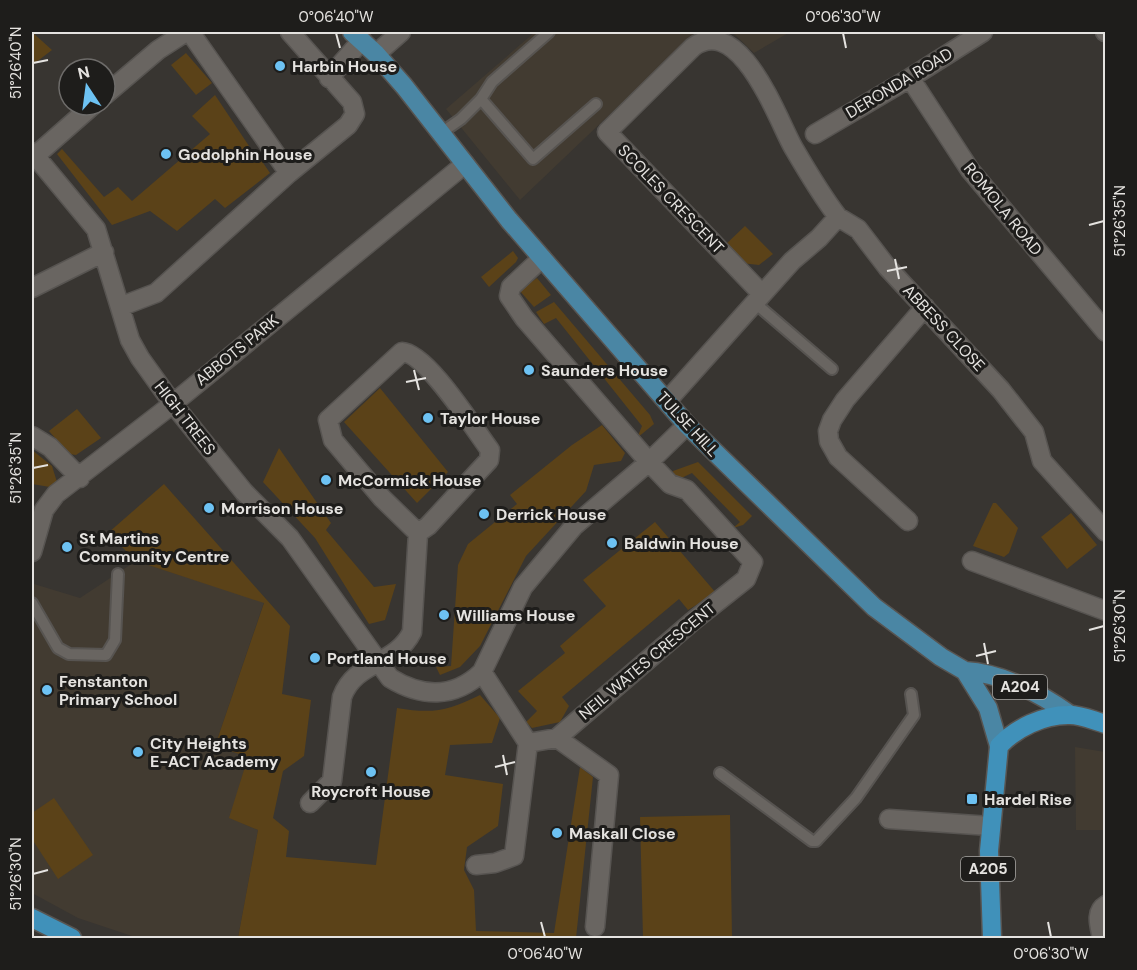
<svg xmlns="http://www.w3.org/2000/svg" width="1137" height="970" font-family="'DM Sans',sans-serif">
<style>
.built{fill:#423b31}
.green{fill:#5b4218}
.lines{fill:none;stroke-linecap:round;stroke-linejoin:round}
.service-casing{stroke:#575451;stroke-width:14}
.minor-casing{stroke:#575451;stroke-width:21}
.primary-casing{stroke:#575451;stroke-width:21}
.trunk-casing{stroke:#575451;stroke-width:21}
.service{stroke:#696561;stroke-width:10}
.minor{stroke:#696561;stroke-width:18}
.primary{stroke:#4a86a4;stroke-width:18}
.trunk{stroke:#4091ba;stroke-width:18}
.ticks{fill:none;stroke:#e5e3e0;stroke-width:2}
.poi-dot{fill:#6dc2f3;stroke:#1e1d1b;stroke-width:2}
.labels{text-anchor:middle;dominant-baseline:central;stroke-width:6;stroke-linejoin:round;paint-order:stroke}
.shield{fill:#1e1d1b;stroke:#a9a8a5;stroke-width:1.5}
.shield-label{font-size:15px;font-weight:bold;fill:#e5e3e0}
.poi-label{font-size:16px;font-weight:bold;fill:#e5e3e0;stroke:#1e1d1b;text-anchor:start}
.street-label{font-size:16px;fill:#e5e3e0;stroke:#1e1d1b}
.neatline{fill:none;stroke:#e5e3e0;stroke-width:2}
.ticks-label{font-size:15px;text-anchor:middle;fill:#e5e3e0}
</style>
<rect width="100%" height="100%" fill="#383531"/>
<path class="built" d="M535,32H696L520,200L446,109Z
M732,32H790L754,53Z
M136,561L264,602L215,746L248,757L230,818L258,830L238,938H138L78,918L32,893V580L34,584L80,598Z
M1075,747L1105,752V830H1076Z"/>
<path class="green" d="M32,32L52,50L35,63L32,60Z
M186,53L212,83L196,95L171,65Z
M215,95L249,146L244,149L251,157L257,154L270,173L225,208L215,199L177,231L150,211L112,225L57,154L62,149L104,197L118,187L132,201L210,134L192,116Z
M745,226L773,254L759,265L741,263L724,246Z
M513,251L518,258L516,262L489,287L481,277Z
M537,278L551,295L534,307L519,290Z
M554,302L650,415L654,424L637,438L642,426L556,318L544,324L536,312Z
M380,388L448,472L417,503L344,422Z
M77,409L101,438L76,455L69,454L49,431Z
M602,425L625,453L621,461L594,465L586,491L526,556L480,646L460,667L440,675L436,667L451,666L458,565L468,544L517,504L510,495L572,445Z
M279,448L331,523L326,530L374,587L396,584L385,620L369,624L315,538L263,482Z
M32,450L52,466L57,482L50,487L32,484Z
M698,462L752,516L743,525L733,528L740,522L692,473L675,481L673,471Z
M164,484L290,626L282,694L311,700L304,756L283,771L273,818L289,831L286,857L376,865L397,708C433,714 448,711 480,695L500,718L492,743L450,745L445,775L503,784L498,826L467,847L464,870L474,890L476,931L554,933L580,767L593,777L576,938H238L258,830L229,818L248,757L215,746L264,603L136,561L108,533Z
M993,503H996L1018,528L1009,553L1004,557L973,546Z
M1071,513L1097,545L1067,569L1041,537Z
M655,522L716,593L688,610L679,599L562,697L569,706L560,722L532,728L526,722L537,711L518,691L565,653L560,646L606,606L583,580Z
M54,798L93,855L58,879L32,839V813Z
M730,815L732,938H643L640,817Z"/>
<g class="lines">
<g class="service-casing">
<path id="service" d="M481,99L533,159L596,104
M441,133L461,119L481,99L492,82L549,32
M755,303L832,369
M32,603L58,648L69,654L106,655L115,640L118,574
M720,773L812,841H816L856,798L914,715L911,694"/>
</g>
<g class="minor-casing">
<path id="minor" d="M190,32L289,173
M1105,32H1106
M376,54L401,32
M329,78L362,40
M910,78L970,170L1106,332
M105,95L158,50L186,32
M815,134L910,78L983,32
M32,152L96,229L130,340L140,358L173,404L244,492L290,538L390,678C421,697 454,699 482,672L523,587L574,526L649,462L687,425
M35,156L93,105
M32,288L104,252
M762,294L607,132L693,47C740,13 777,118 793,147C807,171 821,195 838,217
M122,306L156,293L289,173L348,125L355,114L352,102L290,32
M402,352C427,353 474,429 490,450L489,460L428,526L418,533L382,498L333,440L328,420Z
M667,401L792,261L819,238L838,217L858,229L887,267L1001,390L1034,432L1042,461L1106,532
M32,436L50,447L80,478
M908,521L838,457L829,441L828,431L832,420L845,400L925,307
M32,552L44,510L56,494L165,410L465,164
M972,561L1106,611
M557,738L609,775L595,927
M528,743L557,738L693,621L746,579L753,562L687,490L670,484L649,462L524,318L509,296L511,287L542,258
M310,803L332,781L342,697C355,661 395,666 412,632L418,533
M889,819L990,826
M476,865L495,863L514,856L528,743L482,672
M1102,938C1100,927 1094,912 1106,905"/>
</g>
<g class="primary-casing">
<path id="primary" d="M352,32L376,54L404,86L509,220L687,425L874,607L941,657L965,671L988,708L999,746
M965,671C1001,673 1040,693 1069,714"/>
</g>
<g class="trunk-casing">
<path id="trunk" d="M32,918L72,938
M992,938L989,851L999,746C1016,728 1043,715 1068,715C1080,714 1094,721 1106,724"/>
</g>
<use href="#service" class="service"/>
<use href="#minor" class="minor"/>
<use href="#primary" class="primary"/>
<use href="#trunk" class="trunk"/>
</g>
<path class="ticks" d="M336,33L340,48M843,33L846,48M33,63L48,60M1089,225L1104,221M895,259L899,279M887,271L907,267M414,370L419,390M406,382L426,378M33,468L48,465M1089,630L1104,626M984,643L988,664M976,656L996,651M503,755L507,775M495,767L515,762M33,874L48,870M541,922L545,937M1048,922L1051,937"/>
<g class="poi-dot">
<circle cx="280" cy="66" r="6"/>
<circle cx="166" cy="154" r="6"/>
<circle cx="529" cy="370" r="6"/>
<circle cx="428" cy="418" r="6"/>
<circle cx="326" cy="480" r="6"/>
<circle cx="209" cy="508" r="6"/>
<circle cx="484" cy="514" r="6"/>
<circle cx="612" cy="543" r="6"/>
<circle cx="67" cy="547" r="6"/>
<circle cx="444" cy="615" r="6"/>
<circle cx="315" cy="658" r="6"/>
<circle cx="47" cy="690" r="6"/>
<circle cx="138" cy="752" r="6"/>
<circle cx="371" cy="772" r="6"/>
<rect x="966" y="793" width="12" height="12" rx="3"/>
<circle cx="557" cy="833" r="6"/>
</g>
<g class="labels">
<g class="shield">
<rect x="993" y="675" width="54" height="24" rx="4.5"/>
<rect x="961" y="857" width="54" height="24" rx="4.5"/>
</g>
<g class="shield-label">
<text x="1020" y="687">A204</text>
<text x="988" y="869">A205</text>
</g>
<g class="poi-label">
<text x="292" y="66">Harbin House</text>
<text x="178" y="154">Godolphin House</text>
<text x="541" y="370">Saunders House</text>
<text x="440" y="418">Taylor House</text>
<text x="338" y="480">McCormick House</text>
<text x="221" y="508">Morrison House</text>
<text x="496" y="514">Derrick House</text>
<text x="79" y="538">St Martins<tspan x="79" dy="18">Community Centre</tspan></text>
<text x="624" y="543">Baldwin House</text>
<text x="456" y="615">Williams House</text>
<text x="327" y="658">Portland House</text>
<text x="59" y="681">Fenstanton<tspan x="59" dy="18">Primary School</tspan></text>
<text x="150" y="743">City Heights<tspan x="150" dy="18">E-ACT Academy</tspan></text>
<text x="371" y="791" text-anchor="middle">Roycroft House</text>
<text x="984" y="799">Hardel Rise</text>
<text x="569" y="833">Maskall Close</text>
</g>
<g class="street-label">
<text transform="translate(899 83) rotate(-31)">DERONDA ROAD</text>
<text transform="translate(671 199) rotate(46)">SCOLES CRESCENT</text>
<text transform="translate(1003 209) rotate(51)">ROMOLA ROAD</text>
<text transform="translate(944 328) rotate(47)">ABBESS CLOSE</text>
<text transform="translate(237 350) rotate(-39)">ABBOTS PARK</text>
<text transform="translate(185 418) rotate(52)">HIGH TREES</text>
<text transform="translate(688 424) rotate(47)">TULSE HILL</text>
<text transform="translate(647 661) rotate(-40)">NEIL WATES CRESCENT</text>
</g>
</g>
<rect width="1137" height="970" fill="none" stroke="#1e1d1b" stroke-width="66"/>
<g transform="translate(87 87) rotate(347)"><circle r="28" fill="#1e1d1b" stroke="#6e6c6a" stroke-width="1.5"/>
<path d="M0-4.5L10 22L0 15L-10 22Z" fill="#6dc2f3"/>
<text y="-9" font-size="16" font-weight="bold" text-anchor="middle" fill="#e5e3e0">N</text>
</g>
<rect x="33" y="33" width="1071" height="904" class="neatline"/>
<g class="ticks-label">
<text x="336" y="22">0°06'40"W</text>
<text x="843" y="22">0°06'30"W</text>
<text transform="translate(16 63) rotate(-90)" y="5">51°26'40"N</text>
<text transform="translate(1120 221) rotate(-90)" y="5">51°26'35"N</text>
<text transform="translate(16 468) rotate(-90)" y="5">51°26'35"N</text>
<text transform="translate(1120 626) rotate(-90)" y="5">51°26'30"N</text>
<text transform="translate(16 874) rotate(-90)" y="5">51°26'30"N</text>
<text x="545" y="959">0°06'40"W</text>
<text x="1051" y="959">0°06'30"W</text>
</g>
</svg>
